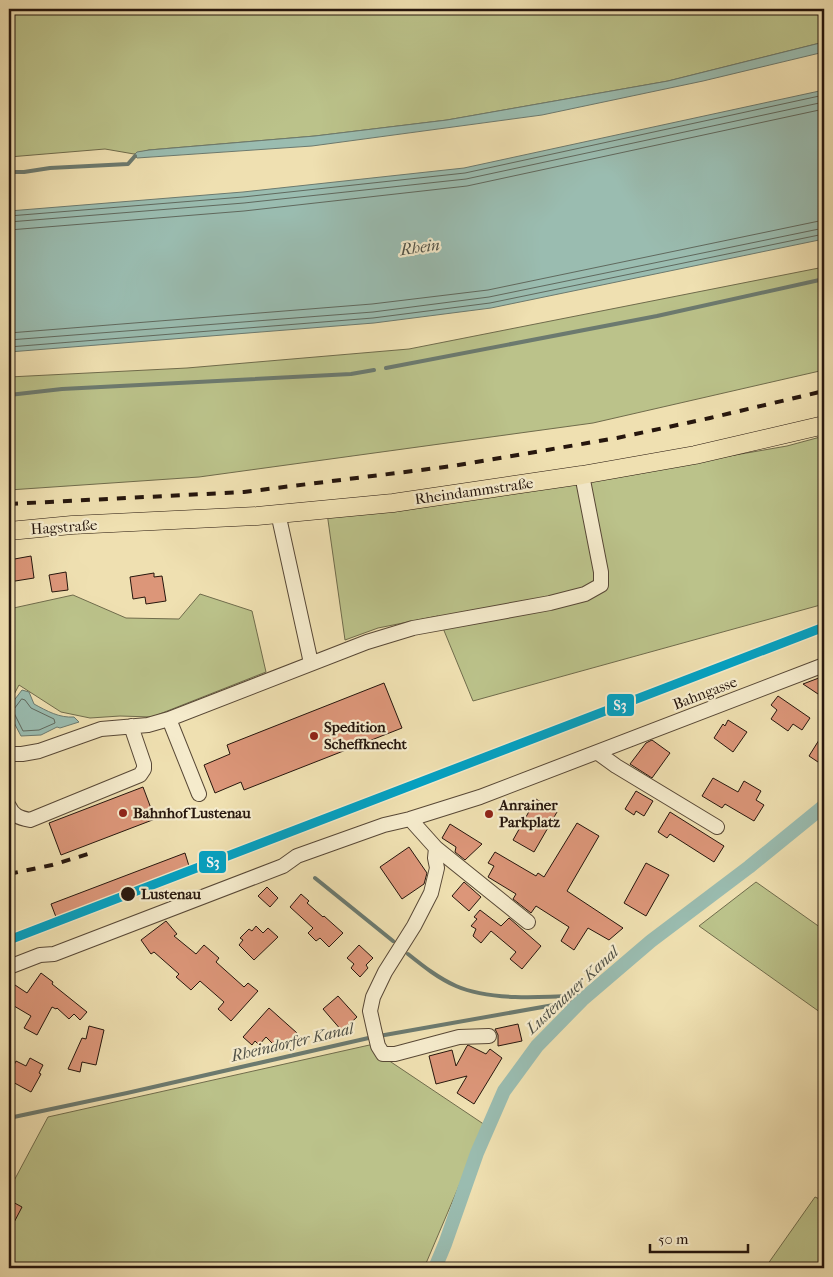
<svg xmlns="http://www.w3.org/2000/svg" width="833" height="1277" viewBox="0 0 833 1277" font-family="'IM FELL French Canon',serif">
<rect width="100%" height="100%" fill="#efe0b1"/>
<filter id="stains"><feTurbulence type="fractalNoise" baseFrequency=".004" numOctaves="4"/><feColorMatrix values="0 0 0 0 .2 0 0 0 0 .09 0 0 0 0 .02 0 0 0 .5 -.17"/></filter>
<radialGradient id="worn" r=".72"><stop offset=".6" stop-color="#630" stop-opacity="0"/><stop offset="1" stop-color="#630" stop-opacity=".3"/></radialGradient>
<path fill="#bbc28a" stroke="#706c4c" d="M9,9H824V42L668,81L447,120L315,136L149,150L134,154L105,149L9,157Z
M824,267V370L593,423L199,477L9,490V377L187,368L409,349Z
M824,436V604L473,701L438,616L378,628L345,640L327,513L580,482L787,446Z
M200,594L252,611L266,672L152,717L120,716L90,718L61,712L19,685L9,704V609L73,595L126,618L179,619Z
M756,882L824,930V1015L699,926Z
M374,1044L388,1060L485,1125L424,1268H9V1190L48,1117Z
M815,1197L824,1201V1268H765Z"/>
<path fill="#9abcb0" stroke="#6c7a6f" d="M824,42V52L703,81L542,115L312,146L137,158L134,155L137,152L149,150L315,136L447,120L668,81Z
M824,90V239L491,308L374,323L9,352V211L243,192L464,168Z
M22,690L29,692L34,704C47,711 59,718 74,717L79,722L60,728L57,727L41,735L21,736L11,717L9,709L12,703Z"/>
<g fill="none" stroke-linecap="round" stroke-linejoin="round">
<path stroke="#60695e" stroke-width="1" d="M9,216L243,197L465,173L824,95
M9,222L244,203L466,179L824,102
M9,230L244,211L467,186L824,109
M9,333L372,304L488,290L824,220
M9,340L373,312L489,297L824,228
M9,347L373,318L490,303L824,234
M22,699L25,700L31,708L54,719L55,723L39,730L23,731L13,711Z"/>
<path stroke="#6c7a6f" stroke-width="4" d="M9,172H24L50,168L128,164L135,156
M386,368L657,316L824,279
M9,395L62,389L351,374L374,370
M315,878L393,941
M408,954C423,966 438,978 456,986C492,1002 550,997 588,995
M379,1036L582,1000
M9,1118L127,1093L373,1037"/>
<path stroke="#9abcb0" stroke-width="14" d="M435,1268L445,1244L477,1153L504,1091L537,1046L582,1000L651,941L749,867L824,806"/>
</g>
<path fill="#dc9679" stroke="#26160d" d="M31,556L34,578L9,582V560Z
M66,572L68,590L52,592L49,575Z
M154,573V577L162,576L166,601L146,604L145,597L133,599L130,577Z
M824,676V698L803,684Z
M384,683L402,728L244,790L241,782L215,793L204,765L230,754L227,745Z
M778,696L810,718L802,730L793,724L788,731L771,719L777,710L771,705Z
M728,720L747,732L733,752L714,738L723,724L725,726Z
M824,732V766L809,756Z
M652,740L670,753L652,778L630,764L646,743Z
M713,778L738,792L744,781L761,791L756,800L764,805L754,821L725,804L722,808L702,796Z
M143,787L155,819L61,855L49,823Z
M636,791L653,801L644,816L636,811L634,815L625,809Z
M536,799L557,812L534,852L513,840Z
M670,812L724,846L714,862L670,834L667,838L658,832Z
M577,823L599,836L567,891L623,928L609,940L588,928L574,950L561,941L569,927L536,906L531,913L513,899L516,894L488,877L494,866L488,863L495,852L536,876L538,873L544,877Z
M450,824L482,844L465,860L455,852L456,847L442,838Z
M409,847L427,873L424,884L402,899L380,867Z
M185,853L189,866L56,917L51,904Z
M646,863L669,875L646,916L624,903Z
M464,882L481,897L469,911L452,896Z
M267,887L278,898L270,907L258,896Z
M301,894L309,901L307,903L323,917L324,916L343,933L329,947L320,938L316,941L308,933L313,928L290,907Z
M480,910L501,926L509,918L541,946L522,969L510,959L516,952L491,931L481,943L473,936L476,929L471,926L477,919L474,917Z
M166,921L177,934L174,936L196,954L204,945L219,958L216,962L244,987L248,983L258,991L231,1021L218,1009L224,1002L200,981L191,990L176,977L179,974L154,952L151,954L141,940Z
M256,926L263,933L268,928L278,937L254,960L239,945L243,940L240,938L249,929L252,931Z
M359,945L373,958L366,965L368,968L360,977L351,968L354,964L347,958Z
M41,973L53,982L52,984L87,1012L80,1020L74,1014L69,1019L57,1008L56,1009L52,1007L37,1035L24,1028L31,1016L9,1003V981L27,993Z
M338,996L357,1017L342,1031L323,1009Z
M269,1008L297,1033L285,1047L278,1049L266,1037L259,1045L255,1041L252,1045L243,1037Z
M518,1024L522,1041L498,1046V1035L495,1029Z
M89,1026L104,1030L96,1065L82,1062L80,1072L68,1069L82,1038L86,1039Z
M468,1045L486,1054L490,1049L502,1058L474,1104L457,1093L467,1076L436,1084L429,1056L452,1050L456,1066L467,1046Z
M30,1058L43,1065L39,1073L41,1074L31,1092L9,1080V1075L16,1061L26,1066Z
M9,1200L22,1207L9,1232Z"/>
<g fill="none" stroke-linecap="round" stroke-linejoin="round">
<g stroke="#584836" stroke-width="16">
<path id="minor" d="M278,513L311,663
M598,753L616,766L717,827
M9,754H22L39,751L101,729L148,725L169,719
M199,794L169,719L367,642L413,628L550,603L585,594L601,585V572L582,475
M9,806C13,816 20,818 30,820L140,775L144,769V764L131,726
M410,819L436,848L528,922
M436,848L435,858L437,868L431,893L414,926L385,972L373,997L370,1011L374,1029L378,1046L383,1054H395L459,1037L489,1036
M9,967L40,955L54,954L283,866L297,856L384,825L410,819L480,797L824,665"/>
</g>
<g stroke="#26160d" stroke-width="19">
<path id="major" d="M9,531L72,525L257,516L393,503L582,475L695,455L824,425"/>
</g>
<use href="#minor" stroke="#f5ebcc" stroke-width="14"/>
<use href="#major" stroke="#efe0b1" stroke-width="18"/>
<path stroke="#26160d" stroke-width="4" stroke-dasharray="9 9" stroke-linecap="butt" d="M9,504L244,492L453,466L617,438L710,418L824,391
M9,874L52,865L88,854"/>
<g stroke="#f5ebcc" stroke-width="12">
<path id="rail-1" d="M9,940L824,627"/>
</g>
<use href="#rail-1" stroke="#02a2c4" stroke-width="9"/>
</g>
<g fill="#8f2418" stroke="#f5ebcc" stroke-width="2">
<circle cx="314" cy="736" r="5"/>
<circle cx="123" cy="813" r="5"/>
<circle cx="489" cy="814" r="5"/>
</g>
<circle fill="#26160d" stroke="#f5ebcc" stroke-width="2" cx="128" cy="894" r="8"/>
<g text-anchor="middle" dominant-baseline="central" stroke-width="4.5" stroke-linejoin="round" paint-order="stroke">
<g font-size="15" fill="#26160d" stroke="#f5ebcc">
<text transform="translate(474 491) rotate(-8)">Rheindammstraße</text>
<text transform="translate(64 527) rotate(-4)">Hagstraße</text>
<text transform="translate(705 693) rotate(-21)">Bahngasse</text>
</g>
<g font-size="15" font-weight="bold" fill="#26160d" stroke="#f5ebcc" text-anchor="start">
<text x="324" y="727">Spedition<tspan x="324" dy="17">Scheffknecht</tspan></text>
<text x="499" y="805">Anrainer<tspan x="499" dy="17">Parkplatz</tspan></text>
<text x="133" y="813">Bahnhof Lustenau</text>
</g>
<g font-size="15" font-weight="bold" fill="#26160d" stroke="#f5ebcc" text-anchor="start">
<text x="141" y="894">Lustenau</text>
</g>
<g font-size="16" font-style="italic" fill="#4f5046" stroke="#f5ebcc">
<text transform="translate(420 247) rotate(-8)">Rhein</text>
<text transform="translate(572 990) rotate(-43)">Lustenauer Kanal</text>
<text transform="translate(292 1042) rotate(-13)">Rheindorfer Kanal</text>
</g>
</g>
<g stroke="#f5ebcc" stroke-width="2">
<rect x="606" y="693" width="29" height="24" rx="5" fill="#02a2c4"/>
<rect x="198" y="850" width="29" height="24" rx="5" fill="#02a2c4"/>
</g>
<g font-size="14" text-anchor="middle" font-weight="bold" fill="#fff">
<text x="620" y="710">S3</text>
<text x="213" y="867">S3</text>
</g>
<rect width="833" height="1277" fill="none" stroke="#efe0b1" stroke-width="30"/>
<rect x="10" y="10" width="813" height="1257" fill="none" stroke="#26160d" stroke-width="2.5"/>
<rect x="15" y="15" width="803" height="1247" fill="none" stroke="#26160d"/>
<path d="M650 1244v8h98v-8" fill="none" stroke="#26160d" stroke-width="2.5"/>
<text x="658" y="1244" font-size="15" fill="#26160d" stroke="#f5ebcc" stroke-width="4" paint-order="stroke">50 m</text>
<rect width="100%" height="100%" filter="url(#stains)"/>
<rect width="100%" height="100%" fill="url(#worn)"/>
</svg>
